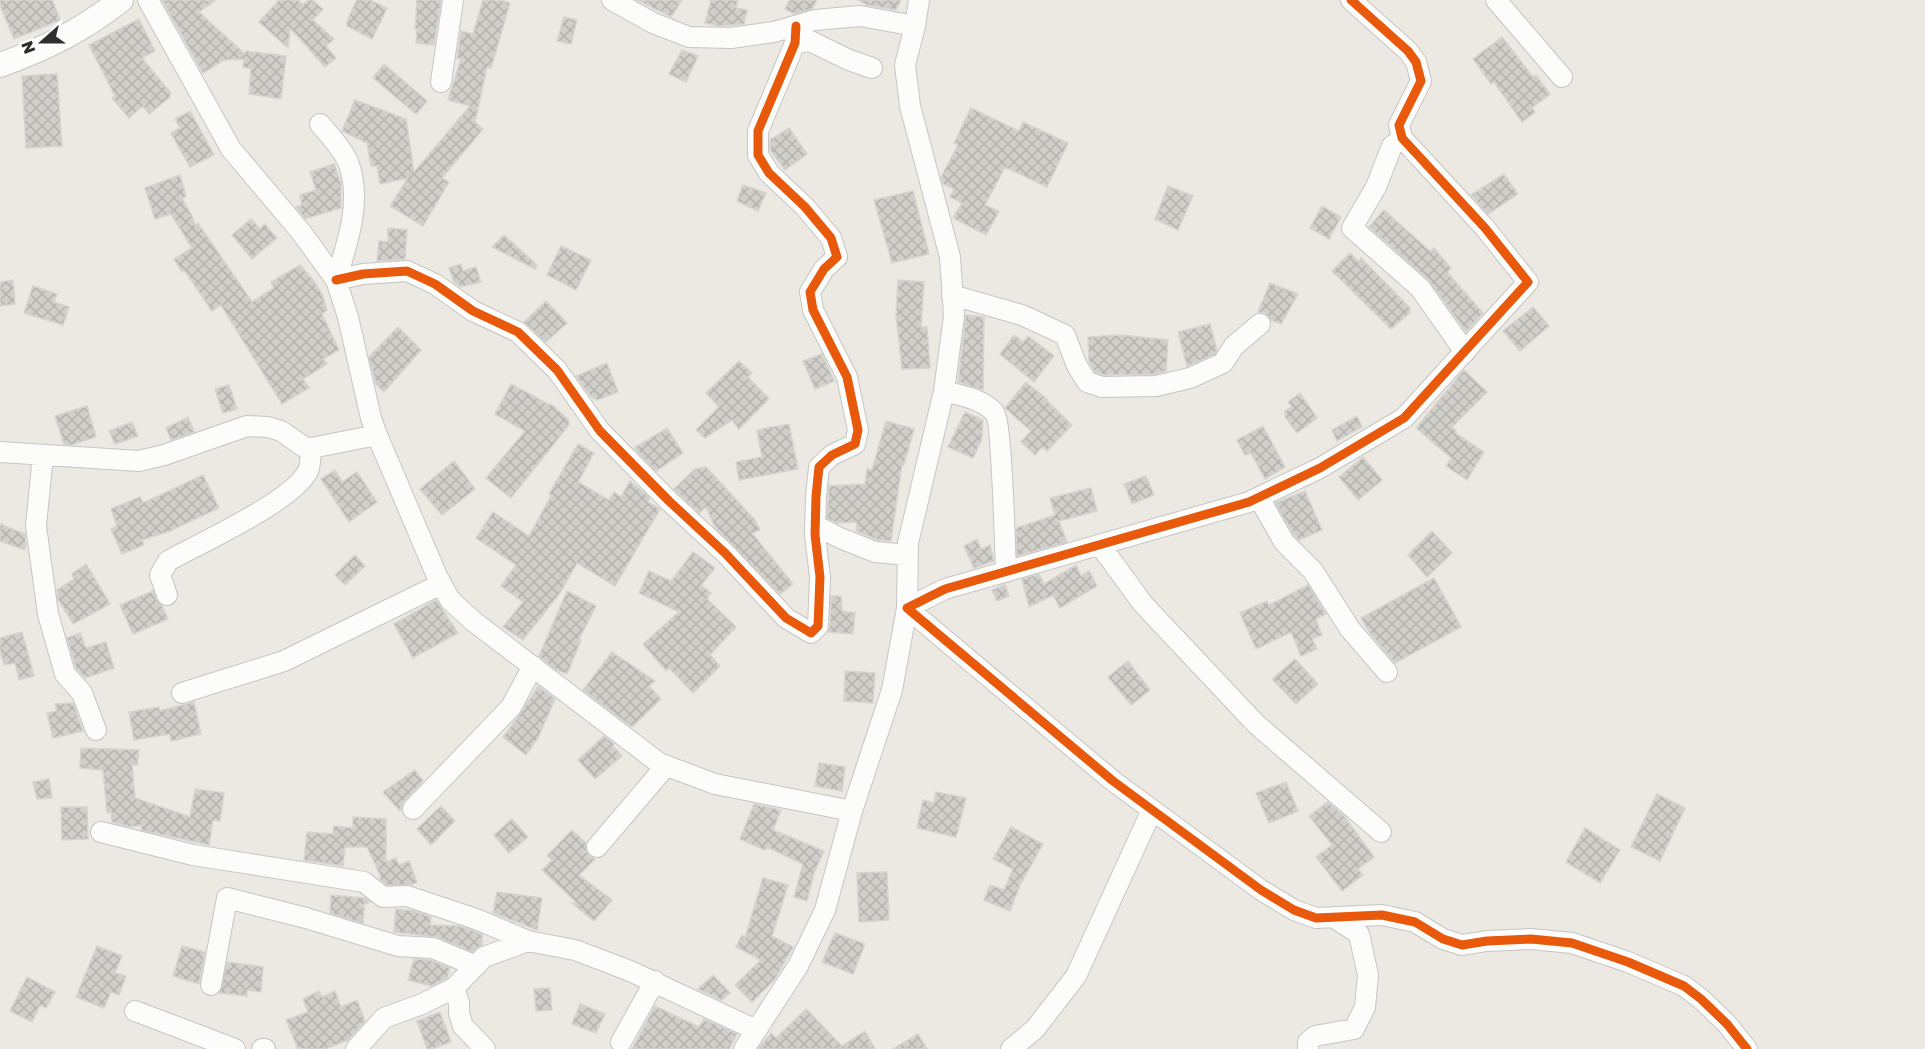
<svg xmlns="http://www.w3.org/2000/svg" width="1925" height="1049" viewBox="0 0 1925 1049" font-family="'Golos Text',sans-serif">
<defs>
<pattern id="building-cross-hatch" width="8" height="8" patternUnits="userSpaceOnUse" patternTransform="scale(1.5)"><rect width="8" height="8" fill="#d1cfca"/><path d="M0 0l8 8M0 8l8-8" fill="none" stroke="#b4b2ae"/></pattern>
</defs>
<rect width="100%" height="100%" fill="#ece9e3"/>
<path fill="url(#building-cross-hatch)" stroke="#d7d4cf" stroke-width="1.5" d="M0,0H52L60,20L14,39L0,5Z
M162,0H216L199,12L245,54L246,51L286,56L281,99L249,94L251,69L243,67L244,59L224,60L203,73Z
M279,0H298L303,5L308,0H312L323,9L313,20L334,39L326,46L336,58L325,67L290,28L288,48L259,22Z
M357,0H370L387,8L372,39L347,26V21Z
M417,0H441L434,45L416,43L417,29H415Z
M483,0H500L510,3L491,68L487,67L475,122L483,129L442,178L449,182L423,226L390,206L408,178L380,184L377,166H371L367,143L342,131L355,100L406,119L414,172L470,106L448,100L461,59L457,58L461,31L473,34Z
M637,0H682L671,17Z
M711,0H738L736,8L747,10L744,24L718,26L705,23Z
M790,0H817L812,9L794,14L785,9Z
M858,0H901L896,10L867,5Z
M564,17L577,20L571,44L557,41Z
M139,19L155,51L142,58L170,92V97L149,114L143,106L129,118L112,98L115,96L89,45Z
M1502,37L1533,77L1536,75L1550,94L1532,108L1535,112L1522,122L1494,82L1491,84L1473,59Z
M682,50L698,56L686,82L669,74Z
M384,64L427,101L416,114L373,78Z
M57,74L62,146L26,148L22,76Z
M971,108L1019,131L1023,122L1068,143L1047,187L1005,167L985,205L999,211L986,235L953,218L962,203L950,197L954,189L943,184L941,177L958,145L954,143Z
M190,111L214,155L190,167L171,133L180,128L175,119Z
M789,128L807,154L785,170L770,150V140Z
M334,164L341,183V208L305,219L296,207L302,205L300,195L316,190L310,172Z
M1504,174L1518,194L1488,214L1471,195Z
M180,175L186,196L182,199L191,214L195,225L198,223L252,302L274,288L271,282L300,265L314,281L322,294L327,310L322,314L339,350L323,359L327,364L303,379L309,388L282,404L221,305L212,311L184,270L182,272L174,259L192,248L171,214L155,219L145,188Z
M743,185L766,193L758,211L737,201Z
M1168,186L1193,196L1178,230L1155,219Z
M913,191L929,254L892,263L874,200Z
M1322,206L1341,217L1329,239L1310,228Z
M1384,210L1430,251L1434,248L1451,268L1447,272L1483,313L1466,332L1428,279L1369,227Z
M251,219L260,229L265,224L277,238L252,259L232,235Z
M388,228L407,230L405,259L377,261L379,241L388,242Z
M504,235L537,265L535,269L492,247Z
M561,246L591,260L576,290L547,275Z
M1350,253L1359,262L1361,258L1410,308V313L1391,329L1332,271Z
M461,264L463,271L476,267L481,282L461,287L454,282L449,268Z
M13,280L15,304L0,306V282Z
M898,280L924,282L921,327H927L930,368L902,369L896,315Z
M1270,283L1298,294L1281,324L1271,320L1265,313L1258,312Z
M33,286L57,294L54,302L69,307L63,325L24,313Z
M546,301L567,323L546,342L524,322Z
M1533,307L1549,326L1520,351L1503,331Z
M966,315L984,317L983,390L958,382Z
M1210,324L1217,350L1215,354L1187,366L1178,332Z
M398,327L421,350L384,392L376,384L369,357Z
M1014,335L1023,342L1028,336L1054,356L1034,382L1000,354Z
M1121,335L1168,340L1166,371L1155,374L1104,375L1095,372L1089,362L1088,337Z
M822,354L834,381L815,389L803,361Z
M739,361L752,373L748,377L769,399L739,429L732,420L705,438L696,430L719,407L706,393Z
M607,363L618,392L597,400L591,397L576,376Z
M1464,370L1487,392L1452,427L1457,432L1455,433L1484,452L1467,480L1446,466L1451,458L1416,428Z
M1026,382L1048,400L1047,401L1072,425L1047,451L1042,447L1035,455L1021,442L1031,431L1005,408Z
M511,384L550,405L551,404L569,420V425L511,498L486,478L525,431L495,414Z
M229,385L237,409L223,413L215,389Z
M1300,393L1317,418L1297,433L1285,417V411L1292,407L1288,402Z
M87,406L96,437L71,445L64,444L55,416Z
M965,412L983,420L982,439L973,458L948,447Z
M1357,416L1362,427L1337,441L1332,430Z
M188,417L194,432L171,440L166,428Z
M886,421L914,429L904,465L902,464L891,541L878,540L856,531L857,522L837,523L827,518L829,486L865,484L867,469L872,470Z
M132,422L138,436L115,444L109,431Z
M789,424L798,469L739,480L736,462L762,457L757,430Z
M1263,426L1285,467L1265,479L1251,453L1245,455L1237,440Z
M667,428L683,453L656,471L634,448Z
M578,444L594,453L578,482L609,500L614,492L621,497L630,481L650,498L648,502L660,509L615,586L577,563L560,593L523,640L503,627L523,602L501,586L516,565L476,538L493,512L529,536L551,496L549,494Z
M1363,457L1382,480L1358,500L1339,477Z
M454,461L475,489L442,515L420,489Z
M706,467L755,520L760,530L752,533L793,584L780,594L715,527L706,507L699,513L674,489L695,469Z
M335,470L342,482L357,472L377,502L349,522L321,479Z
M203,475L219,508L170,531L142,540L144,545L122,554L111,529L117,526L111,509L140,497L143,503Z
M1146,476L1154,495L1132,504L1124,484Z
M1091,488L1097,511L1059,521L1067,542L1017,556L1016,528L1055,515L1050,498Z
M1305,491L1322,530L1299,540L1294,535L1275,503Z
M0,524L25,534L26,545L25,550L0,541Z
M1432,531L1452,553L1427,577L1408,555Z
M977,539L981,549L990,545L994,561L974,568L964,546Z
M693,552L715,568L701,585L711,593L707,599L736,627L710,655L720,666L693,693L669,668L666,671L643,644L679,612L639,593L649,571L671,581Z
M355,555L365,566L345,585L335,575Z
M86,564L110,604L73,624L58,599L57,590L74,579L72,574Z
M1076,565L1081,576L1089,571L1097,586L1060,608L1053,595L1029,607L1022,579L1039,574L1044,584Z
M1434,578L1461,627L1395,663L1370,633L1361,618Z
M1005,584L1009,596L997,601L992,590Z
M1308,585L1326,614L1316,619L1322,635L1312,639L1317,649L1301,656L1291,632L1256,649L1240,613L1267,601L1269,605Z
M153,591L156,599L162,606L168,619L133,634L120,605Z
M567,591L596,606L579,639L581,640L567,674L555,669L539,656Z
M831,596H841L842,611L855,613L853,634L828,632L830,626Z
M436,600L458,633L413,658L394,624Z
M22,632L34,676L19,680L15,663L4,665L0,651V638Z
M80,633L86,648L106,642L114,668L85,678L76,668L67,638Z
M612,652L655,681L649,686L661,699L632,727L583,690Z
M1295,659L1318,684L1296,704L1272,679Z
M1128,661L1150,690L1131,705L1108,677Z
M845,671L875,673L873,703L844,701Z
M538,686L555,699L538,738L526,755L503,737L521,713Z
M194,702L201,734L171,741L170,734L134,740L129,712L159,707L160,711Z
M73,703L83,731L53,738L47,713L57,711L55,704Z
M604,736L614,744L613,746L622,756L595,779L578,760Z
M81,748L139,750L137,765H132L135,798L190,817L195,789L224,793L220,821L213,820L209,845L141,830L142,825L130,827L112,822L111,812L107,813L103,770L80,768Z
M819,763L845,767L842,791L815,786Z
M415,770L423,781L404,801L400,811L383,792Z
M49,779L52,798L37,799L33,782Z
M1286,782L1298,811L1269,823L1256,793Z
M936,792L966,798L956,837L917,828L923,800L934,803Z
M1657,794L1685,808L1660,861L1631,847Z
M1328,802L1344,816L1374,857L1358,869L1363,875L1342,891L1316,857L1332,845L1309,816Z
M754,804L781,810L773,830L824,851L814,873L807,901L794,897L803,864L767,847L765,850L740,839Z
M441,806L455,821L431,845L417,829Z
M61,807H87L88,839L62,840Z
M353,817L386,819V862L396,858L399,865L409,861L417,882L411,885H387L380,879L381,877L367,847H345L343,866L304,860L307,832L333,834L334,826L353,828Z
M512,819L528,837L509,853L494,835Z
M1011,827L1043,844L1020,885L1010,911L984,900L990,885L1004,890L1013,869L993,859Z
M1585,828L1620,850L1600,883L1566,862Z
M572,830L586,843V850L589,856L595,859L579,875L612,900L594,921L572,903L578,904L542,870L552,860L547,856Z
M887,872L889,920L859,922L857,873Z
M763,878L788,885L772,936L793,947L775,979L752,1002L735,985L761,960L736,947L742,935L745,938Z
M497,892L542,898L537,930L493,913Z
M331,895L365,898L370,902L360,906H364L363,923L330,913Z
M396,909L414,911L431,917L430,925L458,926L472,930L482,935V945L473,952L437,937L394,932Z
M835,933L865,944L853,974L822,962Z
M97,946L122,956L115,973L126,976L119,995L111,992L104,1008L76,997Z
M182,946L205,952L199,984L173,976Z
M414,959L430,960L450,968L447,978L431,986L408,980Z
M227,962L263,967L261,992L247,990V996L220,993Z
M713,975L730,993L721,1000L698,989Z
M27,977L55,992L46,1008L40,1005L32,1022L10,1011Z
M550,988L552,1010L536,1011L534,989Z
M319,991L322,997L335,991L341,1007L357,1000L365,1021L348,1040L325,1049H298L286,1020L308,1012L303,999Z
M580,1004L605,1014L596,1033L572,1024Z
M655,1006L699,1027L704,1019L737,1034L729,1049H632Z
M806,1009L842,1046L865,1031L875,1049H758L771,1033L776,1038Z
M440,1012L451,1042L432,1049H427L417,1021Z
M918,1034L927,1049H893Z"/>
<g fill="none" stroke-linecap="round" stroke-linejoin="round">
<g stroke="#c5c5c4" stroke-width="22">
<path id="minor" d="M148,0L231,149L301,232L336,280L348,317L371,418L377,435L437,576L450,600L473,621L659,763L715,784L852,811
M612,0L653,23L689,37L731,38L774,32L815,20L860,16L915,26
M1351,0L1408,51L1416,62L1421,81L1399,125L1402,138L1485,228L1528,282L1404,418L1320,468L1249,502L945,589L907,608L1113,781L1261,890L1294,910L1316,918L1382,915L1415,922L1443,939L1462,945L1487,941L1531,939L1572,943L1628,962L1684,986L1701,999L1727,1024L1747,1049
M1496,0L1562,77
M795,43L810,41L849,60L872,68
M441,82L453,0
M320,124C330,136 342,148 348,162C363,200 347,244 336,280
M1402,138L1392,146L1376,187L1352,228L1420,288L1465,352
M336,280L363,274L407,271L435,284L473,311L518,332L557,370L600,431L669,501L725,553L786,618L811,633L818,626L820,577L815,535L816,496L819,467L832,455L855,444L858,430L847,377L813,310L810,292L824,269L837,257L831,238L805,207L769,173L758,155V131L795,43L796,26
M952,295L1022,315L1065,335L1077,366L1087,382L1102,387L1156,386L1190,378L1223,363L1234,346L1260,324
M944,391C961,396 981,398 994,412C1002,421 1005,550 1006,572
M0,452L139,461L164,455L247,426L268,427L281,431L304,447L311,448L377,435
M43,455L36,526L48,614L65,674L82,693L96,730
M1259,498L1284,542L1313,571L1350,629L1387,672
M815,525L840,538L875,552L908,555
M1100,545L1143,604L1256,724L1381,832
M167,595L160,575L168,561C200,543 292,502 308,471C311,465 310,456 311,448
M182,693L284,661L441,584
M413,809L511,707L533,666
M101,832L193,855L364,882L383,897L407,896L476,919L528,941
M597,847L666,766
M211,985L227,898L306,918L398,946L433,948L476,966
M454,988L459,1003V1013L463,1026L485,1049
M135,1011L235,1049
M621,1042L655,981
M262,1049H265
M356,1049L384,1018L422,1004L454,988L484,957L528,941L575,950L630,971L756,1030
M744,1049L798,966L825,910L852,811L892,690L907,608L908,543L944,391L954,316L950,257L910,106L905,65L915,26L919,0
M1011,1049L1035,1029L1076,976L1152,810
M1308,1049V1042L1315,1036L1354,1029L1365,1007L1368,975L1359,934L1333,917"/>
</g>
<g stroke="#c5c5c4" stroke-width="26">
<path id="tertiary" d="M0,65C47,48 81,31 121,0"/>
</g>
<use href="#minor" stroke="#fcfcfb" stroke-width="20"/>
<use href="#tertiary" stroke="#fcfcfb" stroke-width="24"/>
<g stroke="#fff" stroke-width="13">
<path id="cycleway" d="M1351,0L1408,51L1416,62L1421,81L1399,125L1402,138L1485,228L1528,282L1404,418L1320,468L1249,502L945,589L907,608L1113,781L1261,890L1294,910L1316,918L1382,915L1415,922L1443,939L1462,945L1487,941L1531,939L1572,943L1628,962L1684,986L1701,999L1727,1024L1747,1049
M336,280L363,274L407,271L435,284L473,311L518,332L557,370L600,431L669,501L725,553L786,618L811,633L818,626L820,577L815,535L816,496L819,467L832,455L855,444L858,430L847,377L813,310L810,292L824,269L837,257L831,238L805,207L769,173L758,155V131L795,43L796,26"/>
</g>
<use href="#cycleway" stroke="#e8590c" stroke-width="9"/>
</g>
<g transform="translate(42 42) rotate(249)" stroke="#ffffff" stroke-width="4.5" paint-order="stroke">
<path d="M0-4.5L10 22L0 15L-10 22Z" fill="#2e2e2e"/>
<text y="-9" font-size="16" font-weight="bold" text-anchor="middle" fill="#2e2e2e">N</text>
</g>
</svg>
